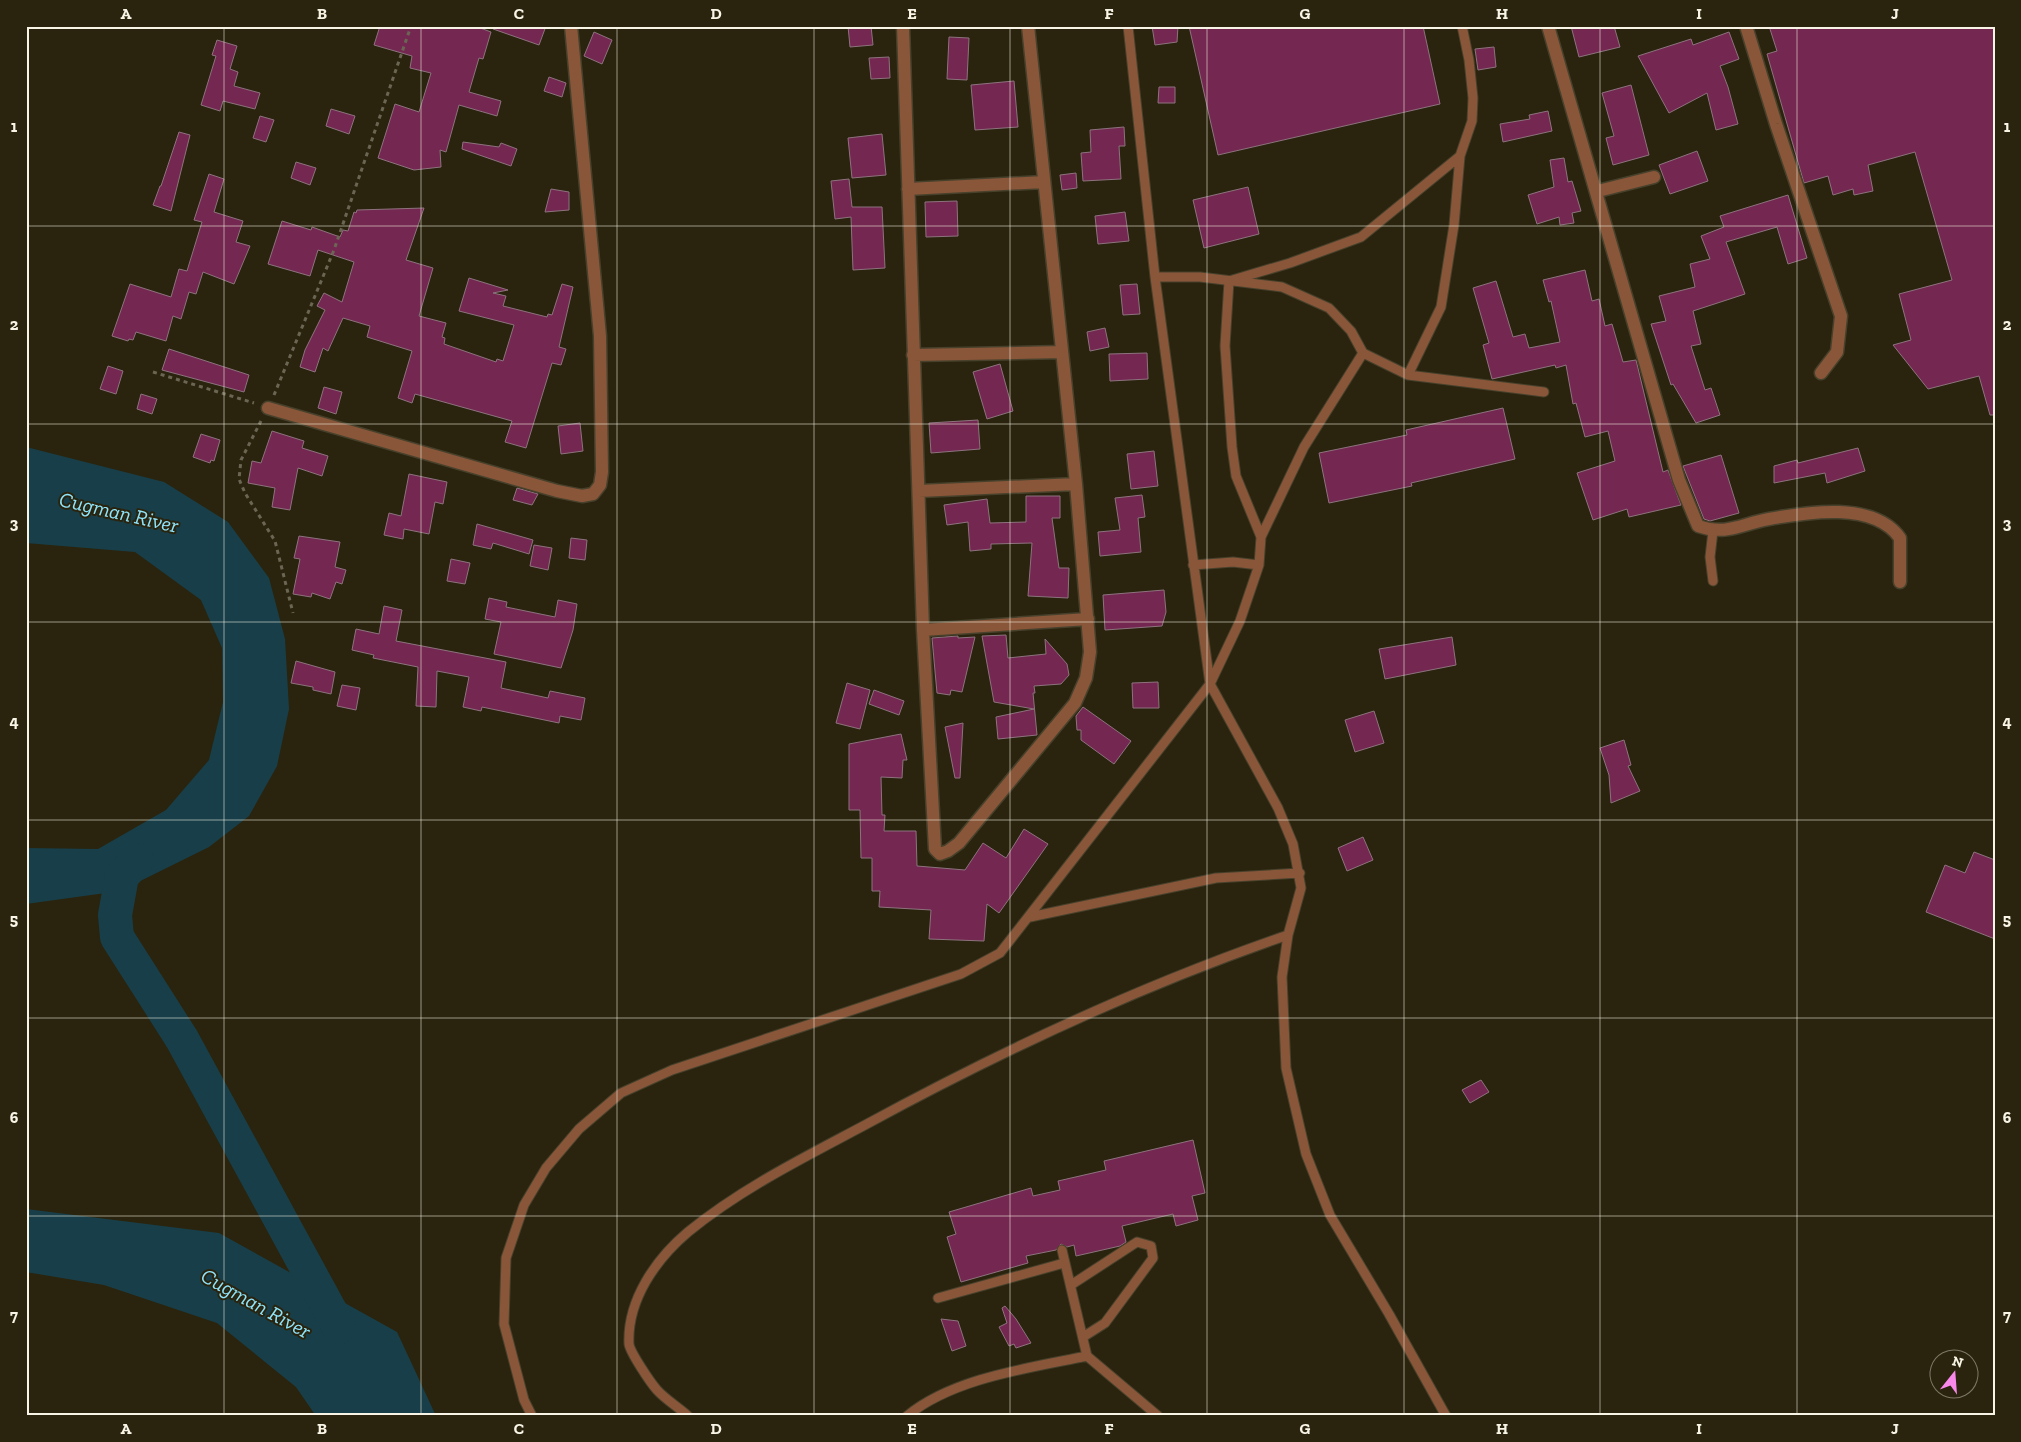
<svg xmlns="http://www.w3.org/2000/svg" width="2021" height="1442" viewBox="0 0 2021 1442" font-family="'Zilla Slab',serif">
<rect width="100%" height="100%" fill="#2a240e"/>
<path fill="#183f49" d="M26,447L164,482L228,522L269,578L285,639L289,709L277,766L249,816L209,847L120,891L26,904V848L98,849L166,810L209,760L223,702L222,648L201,600L135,552L26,543Z
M26,1209L219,1233L397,1332L436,1416H316L296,1387L217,1323L104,1285L26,1272Z"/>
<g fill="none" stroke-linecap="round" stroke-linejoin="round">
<path stroke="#183f49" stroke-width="34" d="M137,860L122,876L115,915L117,937L182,1039L339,1327"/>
</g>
<path fill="#742751" stroke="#8d737e" d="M380,26H475L491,32L483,59L479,58L469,92L501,101L497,116L459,105L446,152L440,150L441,167L414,170L378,158L395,104L419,112L431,73L410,68L412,56L374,45Z
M494,26H546L539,45L493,29Z
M848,26H871L873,45L850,47Z
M1152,26H1178L1177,42L1155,45Z
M1189,26H1423L1440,104L1218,155Z
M1571,26H1614L1620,47L1579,57Z
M1769,26H1995V415H1990L1979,376L1928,389L1893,345L1911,340L1899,294L1952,280L1915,152L1868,165L1873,191L1854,195L1853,189L1833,195L1828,176L1804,183L1767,54L1777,51Z
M594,32L612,40L602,64L584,56Z
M1729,32L1739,59L1720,66L1728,87L1738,124L1716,130L1707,93L1669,113L1638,56L1691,39L1693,45Z
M949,37L969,38L967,80L947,79Z
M217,40L237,46L230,69L238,72L234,86L260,93L255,109L223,101L220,111L201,105L216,56L212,55Z
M1494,47L1496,67L1478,70L1475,49Z
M889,57L890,78L871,79L869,58Z
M549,77L566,83L562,97L544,91Z
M1014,81L1018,127L975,130L971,85Z
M1631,85L1649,155L1613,165L1606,138L1614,136L1602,93Z
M1159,87H1175V103H1158Z
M331,109L355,116L349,134L326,126Z
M1548,111L1552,131L1503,142L1500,124L1530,119L1529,115Z
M260,116L274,120L266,142L253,138Z
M1124,127L1125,146H1119L1121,179L1083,181L1081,153L1091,152L1090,130Z
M179,132L190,135L171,211L153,205L160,186H161Z
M882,134L886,175L852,178L848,138Z
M463,142L499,147L501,143L517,149L511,166L462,149Z
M1697,151L1708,181L1670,194L1659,165Z
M1564,158L1568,182L1572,181L1581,211L1572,213L1574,223L1560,225L1559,217L1537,224L1528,195L1554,187L1550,160Z
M296,162L316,168L310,185L291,178Z
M1076,173L1077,188L1062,190L1060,175Z
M209,174L224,179L214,212L243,221L236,242L250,246L234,284L203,272L196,294L189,292L181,319L173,316L166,341L136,332L133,340L129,339L128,341L112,336L130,284L171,297L179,269L187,271L202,222L194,220Z
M849,179L852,207H882L885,268L853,270L851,217L835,219L831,181Z
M1248,187L1259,234L1204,248L1193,200Z
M551,189L569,192V210L545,212Z
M1788,195L1807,258L1788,264L1777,227L1726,242L1745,294L1693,311L1701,344L1691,346L1705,390L1711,388L1720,415L1696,423L1673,384L1671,385L1651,324L1666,321L1659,296L1695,287L1690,264L1710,259L1701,236L1724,227L1720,216Z
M957,201L958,236L926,237L925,202Z
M424,208L406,260L433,268L419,316L446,323L442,337L445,338L444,344L496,362L497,359L503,361L514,325L459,311L469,278L508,290L493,293L506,296L503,306L547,317L548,314L552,315L562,284L573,287L559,347L566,349L561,365L552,363L526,448L505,442L512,421L415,394L412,403L398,398L412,351L367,337L370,326L343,318L328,351L323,348L315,372L300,367L305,350L325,310L317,306L324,293L342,302L354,262L318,250L310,276L268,264L282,221L311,230L312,227L340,237L343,230L348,231L354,212L356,213L357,210Z
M1125,212L1129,241L1098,244L1095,216Z
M1585,270L1592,301L1599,299L1605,326L1612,324L1623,362L1636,360L1663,472L1668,470L1681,505L1629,517L1627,509L1593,520L1577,473L1615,461L1608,431L1585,437L1576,403L1573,404L1566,365L1556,368L1555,365L1492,379L1483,345L1489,343L1473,288L1496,281L1513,337L1525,334L1529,348L1560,342L1551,301L1549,302L1543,280Z
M1137,284L1140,314L1123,315L1120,285Z
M1105,328L1109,347L1090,351L1087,332Z
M169,349L249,375L244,392L162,370Z
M1147,353L1148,379L1110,381L1109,354Z
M1000,364L1013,411L987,419L973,372Z
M108,366L123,371L116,394L100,389Z
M324,387L342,392L336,414L318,408Z
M141,394L157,399L152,414L137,409Z
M1503,408L1515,459L1411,483L1412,486L1329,503L1319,453L1407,435L1406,430Z
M978,420L980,449L931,453L929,423Z
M580,423L583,451L561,454L558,426Z
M272,431L304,441L302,448L328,456L322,476L298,468L290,510L272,507L275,488L248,483L252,461L261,463Z
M201,434L220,440L214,461L211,460L210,463L193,457Z
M1858,448L1865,471L1827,483L1825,473L1774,483V466L1797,460L1798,463Z
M1154,451L1158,486L1131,489L1127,454Z
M1721,455L1739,513L1710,521L1704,519L1683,466Z
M409,474L447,482L443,504L435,502L429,534L404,529L403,539L384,535L389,513L401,516Z
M517,488L538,494L532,505L513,500Z
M1142,495L1145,517L1138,518L1141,552L1100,556L1098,532L1120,530L1115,498Z
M1026,496H1060V518H1052L1059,568H1069L1068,598L1028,596L1032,543L991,544V549L970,551L968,522L947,525L944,505L987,499L990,523L1026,522Z
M477,524L533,540L529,554L493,543L491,549L473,545Z
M299,536L340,542L335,567L346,570L342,584L336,582L330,599L312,593L311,597L293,594L300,559L294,558Z
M571,538L587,540L585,560L569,558Z
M534,545L552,548L548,570L530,566Z
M451,559L470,563L465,584L447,581Z
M1164,590L1166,612L1162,626L1105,630L1103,595Z
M489,598L507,602L506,607L555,617L558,600L577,604L573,630L561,668L494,654L501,622L485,619Z
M384,606L402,610L396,641L506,662L501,688L548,698L550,691L585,698L581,720L560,716L559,723L482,707L481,711L463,707L469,677L437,671L436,707L416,706L418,667L373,658L374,655L352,650L356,629L379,634Z
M1006,635L1008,658L1046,654L1045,639L1067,664L1069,675L1061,684L1034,686L1035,693H1033L1037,735L998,739L996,717L1034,709L994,702L982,636Z
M958,636V638L975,637L962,692L951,690L950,695L937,693L932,638Z
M1452,637L1456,665L1385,679L1379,649Z
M296,661L335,672L331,694L313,690V687L291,683Z
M1158,682L1159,708H1133L1132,683Z
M847,683L870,690L860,729L836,723Z
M342,685L360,688L356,710L337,706Z
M874,690L904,701L899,715L869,704Z
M1083,707L1131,741L1114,764L1081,740V730H1077L1076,716Z
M1374,711L1384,743L1355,752L1345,720Z
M963,723L960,778H955L945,727Z
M901,734L907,760H903L902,778L881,777L882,815H885L884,831H916L917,866L965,870L983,843L1006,858L1024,829L1048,844L999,913L987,904L984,941L929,939L931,910L879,907L880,891H872V858H861L860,810H849V744Z
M1624,740L1631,765L1628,766L1640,791L1611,803L1609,775L1600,748Z
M1363,837L1373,860L1347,871L1338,848Z
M1974,852L1995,860V939L1926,912L1945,865L1965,873Z
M1481,1080L1489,1092L1470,1103L1462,1090Z
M1193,1140L1205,1193L1192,1196L1198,1220L1176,1226L1173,1214L1122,1226L1126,1242L1120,1246L1076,1256L1074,1245L1067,1247L1061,1244L1056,1250L1026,1256L1028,1263L961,1282L947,1237L956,1234L949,1212L1031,1188L1033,1196L1060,1190L1058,1181L1106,1170L1104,1161Z
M1005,1306L1016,1319L1031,1343L1016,1348L1014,1344L1009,1346L999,1327L1007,1323L1002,1308Z
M941,1319L958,1321L966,1346L952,1351Z"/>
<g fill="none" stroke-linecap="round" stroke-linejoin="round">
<g stroke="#47412c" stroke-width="11">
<path id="service" d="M1155,277H1200L1282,287L1329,308L1351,331L1363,353L1408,375L1544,392
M1408,375L1441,307L1454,225L1460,156L1472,121L1473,98L1469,60L1462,26
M1713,531L1710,557L1713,581
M1261,537L1236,476L1232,447L1225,346L1229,281L1290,263L1361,237L1460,156
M1193,565L1233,562L1259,565L1261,537L1304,447L1363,353
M1030,917L1216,878L1300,873
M1288,935L1282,977L1286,1068L1306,1154L1330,1215L1389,1314L1446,1416
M1062,1250L1087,1356
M1071,1285L1137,1242L1151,1246L1153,1258L1105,1323L1083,1337
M938,1298L1064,1263
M532,1416L524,1400L504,1324L506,1258L524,1205L546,1168L579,1129L621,1093L672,1070L961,974L1000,953L1210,684L1240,621L1259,565
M688,1416C678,1407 665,1399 657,1390C650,1382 630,1352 629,1344C627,1300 656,1259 688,1232C742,1188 805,1157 865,1125C1001,1051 1142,985 1288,935L1301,888L1293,844L1278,808L1210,684L1155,277L1128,26
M907,1416C953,1378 1029,1368 1087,1356L1158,1416"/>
</g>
<g stroke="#47412c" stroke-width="15">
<path id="minor" d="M903,26L923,630L935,849L940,854L948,851L959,843L1075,703L1086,678L1090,652L1076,484L1028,26
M1548,26L1679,480L1698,526C1727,536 1741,524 1769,519C1807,512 1874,501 1900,538V582
M1746,26L1776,124L1841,316L1837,352L1821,373
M908,189L1044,182
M1598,191L1654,177
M913,355L1062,352
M268,408L557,491L582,496L593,494L600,485L602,472L600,336L571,26
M919,491L1076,484
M923,630L1088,619"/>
</g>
<path stroke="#6b6653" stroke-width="3" stroke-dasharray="4 4" stroke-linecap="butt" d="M153,372L254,403
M274,395L334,250L411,26
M261,421L241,460L239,479L245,493L275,541L293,613"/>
<use href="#service" stroke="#895639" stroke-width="9"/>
<use href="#minor" stroke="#895639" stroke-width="12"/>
</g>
<path fill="none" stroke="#f8f5e7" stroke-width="1" stroke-opacity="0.55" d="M224,26V1416M421,26V1416M617,26V1416M814,26V1416M1010,26V1416M1207,26V1416M1404,26V1416M1600,26V1416M1797,26V1416M26,226H1995M26,424H1995M26,622H1995M26,820H1995M26,1018H1995M26,1216H1995"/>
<g text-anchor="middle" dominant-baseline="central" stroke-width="4" stroke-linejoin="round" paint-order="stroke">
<g font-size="21" font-style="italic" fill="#8ee4fb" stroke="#2a240e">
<text transform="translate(119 512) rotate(13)">Cugman River</text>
<text transform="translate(256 1303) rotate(29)">Cugman River</text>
</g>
</g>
<rect width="2021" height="1442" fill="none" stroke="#2a240e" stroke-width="55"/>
<g transform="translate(1954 1374) rotate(17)"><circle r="24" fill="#2a240e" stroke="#7c7865"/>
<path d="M0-4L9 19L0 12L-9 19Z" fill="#f888ea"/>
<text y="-8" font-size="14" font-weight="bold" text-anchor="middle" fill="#f8f5e7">N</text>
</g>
<rect x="28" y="28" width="1966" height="1386" fill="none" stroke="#f8f5e7" stroke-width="2"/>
<g font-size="16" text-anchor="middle" font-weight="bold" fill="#f8f5e7">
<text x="126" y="19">A</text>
<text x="322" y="19">B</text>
<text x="519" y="19">C</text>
<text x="716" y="19">D</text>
<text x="912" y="19">E</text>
<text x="1109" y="19">F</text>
<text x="1305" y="19">G</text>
<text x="1502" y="19">H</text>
<text x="1699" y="19">I</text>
<text x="1895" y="19">J</text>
<text x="14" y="132">1</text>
<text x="2007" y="132">1</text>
<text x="14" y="330">2</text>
<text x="2007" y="330">2</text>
<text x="14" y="529">3</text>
<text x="2007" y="529">3</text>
<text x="14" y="727">4</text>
<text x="2007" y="727">4</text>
<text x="14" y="925">5</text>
<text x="2007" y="925">5</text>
<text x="14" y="1123">6</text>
<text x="2007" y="1123">6</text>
<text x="14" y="1321">7</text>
<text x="2007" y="1321">7</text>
<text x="126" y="1434">A</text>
<text x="322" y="1434">B</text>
<text x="519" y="1434">C</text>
<text x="716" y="1434">D</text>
<text x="912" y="1434">E</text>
<text x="1109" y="1434">F</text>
<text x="1305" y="1434">G</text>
<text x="1502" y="1434">H</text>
<text x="1699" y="1434">I</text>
<text x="1895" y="1434">J</text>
</g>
</svg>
